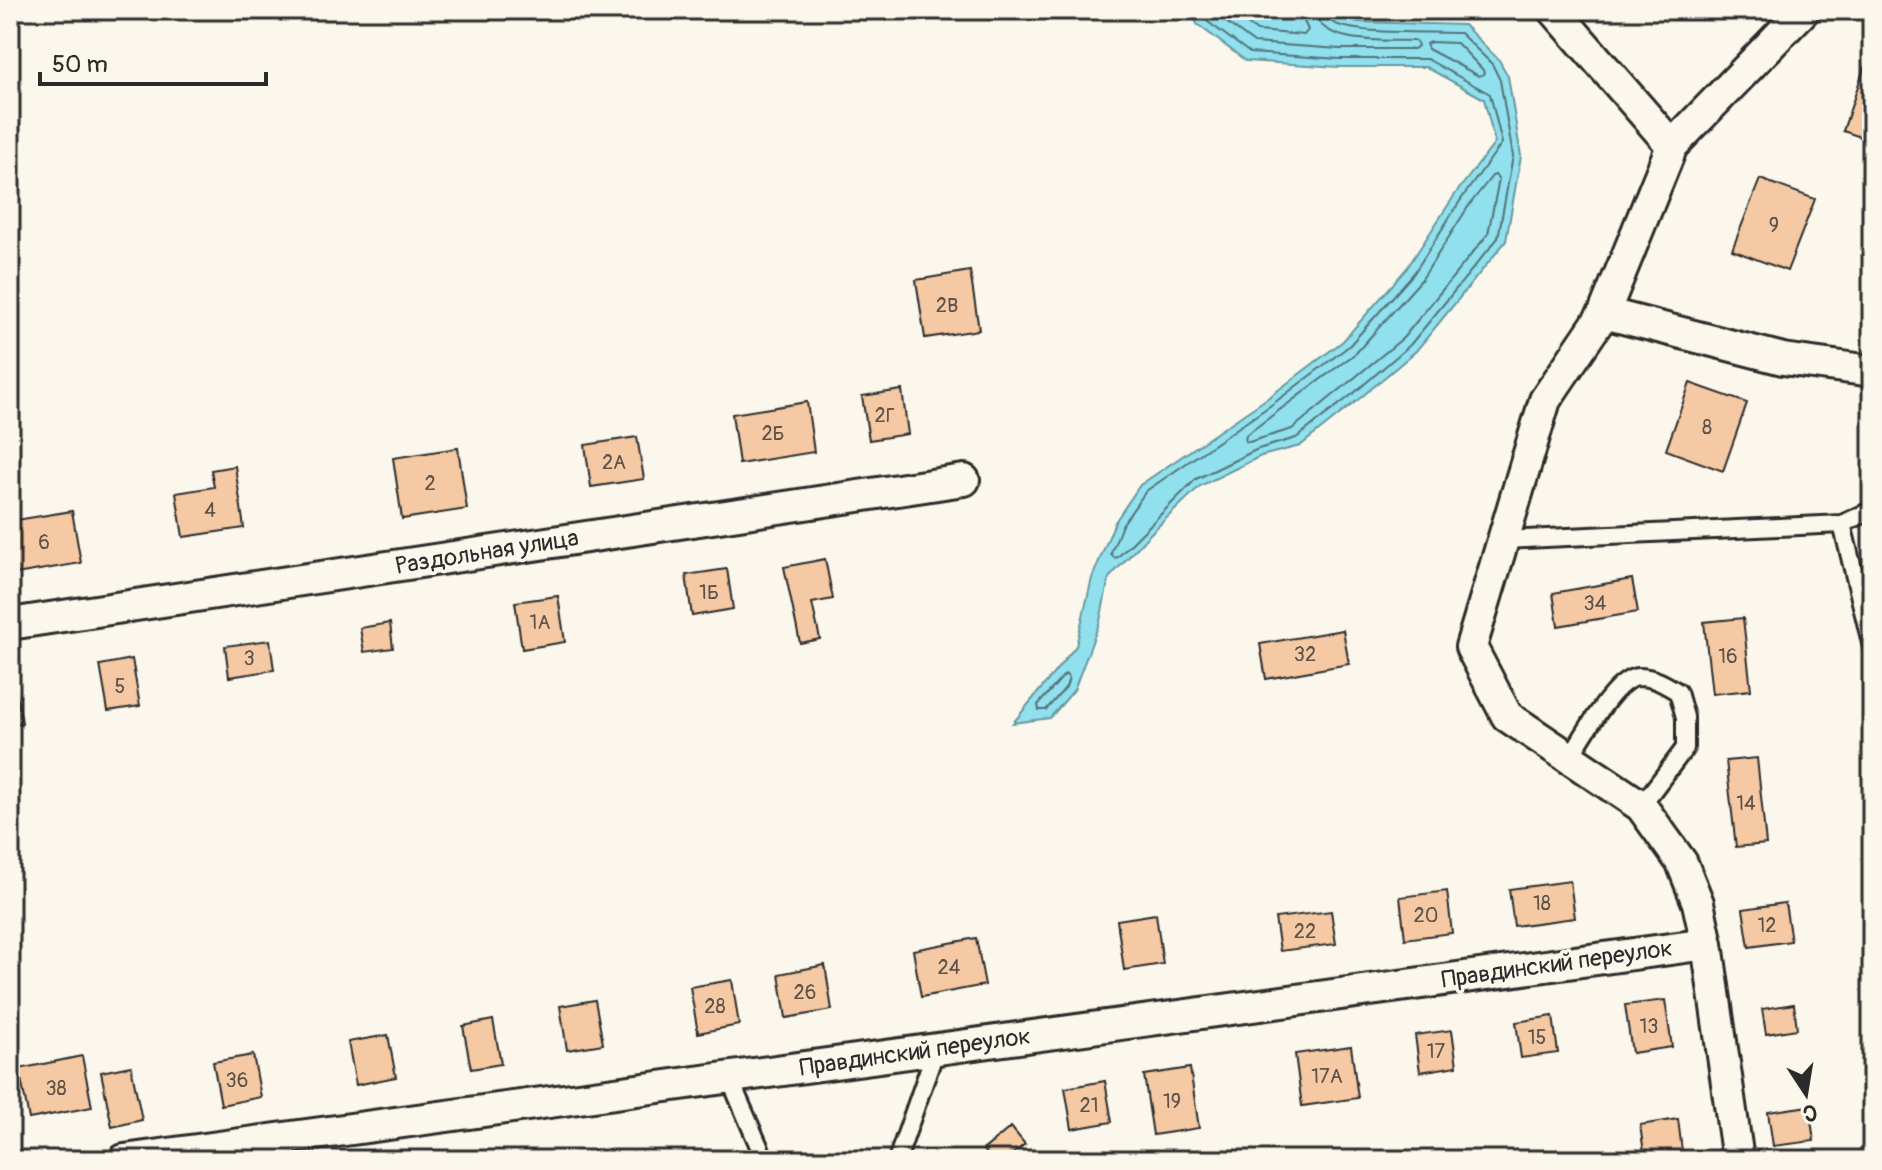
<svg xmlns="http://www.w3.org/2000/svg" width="1882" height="1170" viewBox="0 0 1882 1170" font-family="Pangolin,sans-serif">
<rect width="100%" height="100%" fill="#fbf7ec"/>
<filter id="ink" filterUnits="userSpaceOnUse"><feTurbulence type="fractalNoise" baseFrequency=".0125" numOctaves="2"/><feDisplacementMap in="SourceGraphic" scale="16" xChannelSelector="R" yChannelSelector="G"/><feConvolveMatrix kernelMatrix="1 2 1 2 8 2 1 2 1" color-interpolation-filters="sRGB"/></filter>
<g filter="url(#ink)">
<path fill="#90e0ed" stroke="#68989f" stroke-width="2" d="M1191,10H1322L1357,22L1464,25L1499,60L1508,76L1521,156L1506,241L1416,351L1359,399L1300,446L1261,456L1200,486L1150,534L1109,578L1100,621L1074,690L1050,718L1013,723L1076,646L1092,578L1115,522L1140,485L1269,397L1343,341L1407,268L1456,193L1495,143L1484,99L1426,67H1339L1246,61L1197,24Z"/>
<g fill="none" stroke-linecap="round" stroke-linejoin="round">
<path stroke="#537379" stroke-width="2" d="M1199,10L1204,19L1250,53L1340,59H1427L1490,94L1502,143L1462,198L1414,273L1349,346L1274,403L1146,491L1122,525L1111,553L1114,558L1118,557L1196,479L1258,449L1296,438L1354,393L1410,345L1498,238L1513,156L1500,80L1492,64L1460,33C1431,31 1352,36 1330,21C1324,17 1325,16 1325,10
M1210,10L1254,43L1340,49H1414L1418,46L1417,43L1414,41C1388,40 1317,46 1315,10
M1228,10L1257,31L1304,35L1308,30L1303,19V10
M1430,42L1457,43L1483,70L1484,74L1479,76L1428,49L1426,44Z
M1495,175L1499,179L1488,234L1403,338L1292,429L1249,442L1245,441L1246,435L1356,353L1422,279L1470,204L1492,176Z
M1065,674L1069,678L1066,687L1046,710H1039L1038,705Z"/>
</g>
<path fill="#f4c9a3" stroke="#2b2b2b" stroke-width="2" d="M1866,62L1872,64V141L1843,131Z
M1760,179L1815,199L1787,271L1732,250Z
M970,271L979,330L925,338L916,280Z
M1690,383L1747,403L1723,471L1666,450Z
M902,390L908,434L869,440L862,396Z
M807,402L814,452L739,464L732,414Z
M637,437L644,479L591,487L585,445Z
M458,448L467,509L402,519L393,458Z
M235,466L244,528L183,537L176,493L214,487L211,470Z
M72,511L81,563L10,575V521Z
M825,559L833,599L812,603L820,639L800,643L784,567Z
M727,569L733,609L692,616L686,575Z
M1632,579L1638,612L1558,626L1553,593Z
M558,596L565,642L522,649L515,602Z
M1743,618L1751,690L1712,694L1704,622Z
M390,623L393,648L364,652L360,628Z
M1343,630L1349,664L1266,679L1260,644Z
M270,640L274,670L229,677L225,646Z
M132,659L140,706L108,711L100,665Z
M14,679L22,723L10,725V680Z
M1757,758L1766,844L1736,847L1726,761Z
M1570,881L1575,918L1514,926L1509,889Z
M1447,891L1452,933L1405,939L1400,897Z
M1785,903L1791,941L1749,947L1743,909Z
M1331,911L1336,944L1280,951L1275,918Z
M1156,914L1163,964L1124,970L1117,920Z
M976,938L985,985L921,997L913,950Z
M825,965L832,1010L786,1018L779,974Z
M732,980L739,1025L698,1033L690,987Z
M595,1000L603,1044L567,1050L560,1006Z
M1665,1000L1672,1047L1632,1053L1625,1005Z
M1794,1004L1797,1029L1766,1034L1762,1009Z
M1553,1016L1558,1053L1521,1058L1516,1022Z
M493,1020L501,1064L471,1069L463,1026Z
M1452,1030L1457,1066L1420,1072L1415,1035Z
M388,1035L396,1077L356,1085L348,1042Z
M1351,1046L1358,1098L1302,1106L1295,1054Z
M253,1055L261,1097L221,1105L213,1062Z
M82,1056L92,1107L29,1119L19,1069Z
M131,1066L142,1120L112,1127L101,1072Z
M1190,1068L1199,1128L1153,1135L1144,1075Z
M1105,1081L1112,1122L1072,1129L1065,1088Z
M1809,1106L1814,1141L1773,1146L1768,1112Z
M1678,1119L1683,1159L1645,1160L1640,1125Z
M1011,1127L1025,1144L1005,1160H991L983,1150Z"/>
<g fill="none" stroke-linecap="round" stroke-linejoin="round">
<g stroke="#2b2b2b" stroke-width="22">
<path id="service" d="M1842,524L1868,512L1872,508
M1503,540L1842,524L1872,647
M1570,757C1583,738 1614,678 1638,677C1654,677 1665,684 1678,692L1685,717V748L1641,806
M729,1077L765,1160
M897,1160L936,1049"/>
</g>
<g stroke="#2b2b2b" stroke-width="36">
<path id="minor" d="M1554,10L1672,146L1604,313L1545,400L1471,647L1507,716L1641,806L1682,863L1698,903L1707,944L1738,1160
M1672,146L1804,10
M1604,313L1783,359L1872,371
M10,624L964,480
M124,1160L1707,944"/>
</g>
<use href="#service" stroke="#fbf7ec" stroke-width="16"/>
<use href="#minor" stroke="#fbf7ec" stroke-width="30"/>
</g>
</g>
<g text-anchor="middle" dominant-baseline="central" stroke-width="7" stroke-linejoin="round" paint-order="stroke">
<g font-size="20" fill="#5d5249">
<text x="1774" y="225">9</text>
<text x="947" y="305">2В</text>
<text x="885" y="415">2Г</text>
<text x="1707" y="427">8</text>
<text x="773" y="433">2Б</text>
<text x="614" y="462">2А</text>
<text x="430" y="483">2</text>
<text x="210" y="510">4</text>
<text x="44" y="542">6</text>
<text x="709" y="592">1Б</text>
<text x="1595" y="603">34</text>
<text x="540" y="622">1А</text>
<text x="1305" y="654">32</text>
<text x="1728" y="656">16</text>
<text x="249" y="658">3</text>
<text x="120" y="686">5</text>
<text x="1746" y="803">14</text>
<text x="1542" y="903">18</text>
<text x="1426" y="915">20</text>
<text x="1767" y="925">12</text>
<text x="1305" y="931">22</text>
<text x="949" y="967">24</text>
<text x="805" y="992">26</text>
<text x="715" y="1006">28</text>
<text x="1649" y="1026">13</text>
<text x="1537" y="1037">15</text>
<text x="1436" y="1051">17</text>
<text x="1327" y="1076">17А</text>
<text x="237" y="1080">36</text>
<text x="56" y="1088">38</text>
<text x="1172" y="1101">19</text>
<text x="1089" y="1105">21</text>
</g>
<g font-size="24" fill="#2b2b2b" stroke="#fbf7ec">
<text transform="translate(487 552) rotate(-9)">Раздольная улица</text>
<text transform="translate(1557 964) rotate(-8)">Правдинский переулок</text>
<text transform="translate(915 1052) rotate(-8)">Правдинский переулок</text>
</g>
</g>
<rect width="1882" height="1170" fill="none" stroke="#fbf7ec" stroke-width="40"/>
<rect x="20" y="20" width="1842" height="1130" fill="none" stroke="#2b2b2b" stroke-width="3" filter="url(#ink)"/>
<g transform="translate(1806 1094) rotate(168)" stroke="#fbf7ec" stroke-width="6" paint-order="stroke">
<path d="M0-6L14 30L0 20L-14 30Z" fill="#2b2b2b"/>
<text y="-12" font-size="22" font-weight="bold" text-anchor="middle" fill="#2b2b2b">С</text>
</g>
<path d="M40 72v12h226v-12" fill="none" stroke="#2b2b2b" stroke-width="4"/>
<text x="52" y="72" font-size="24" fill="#2b2b2b" stroke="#fbf7ec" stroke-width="6" paint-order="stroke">50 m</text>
</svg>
